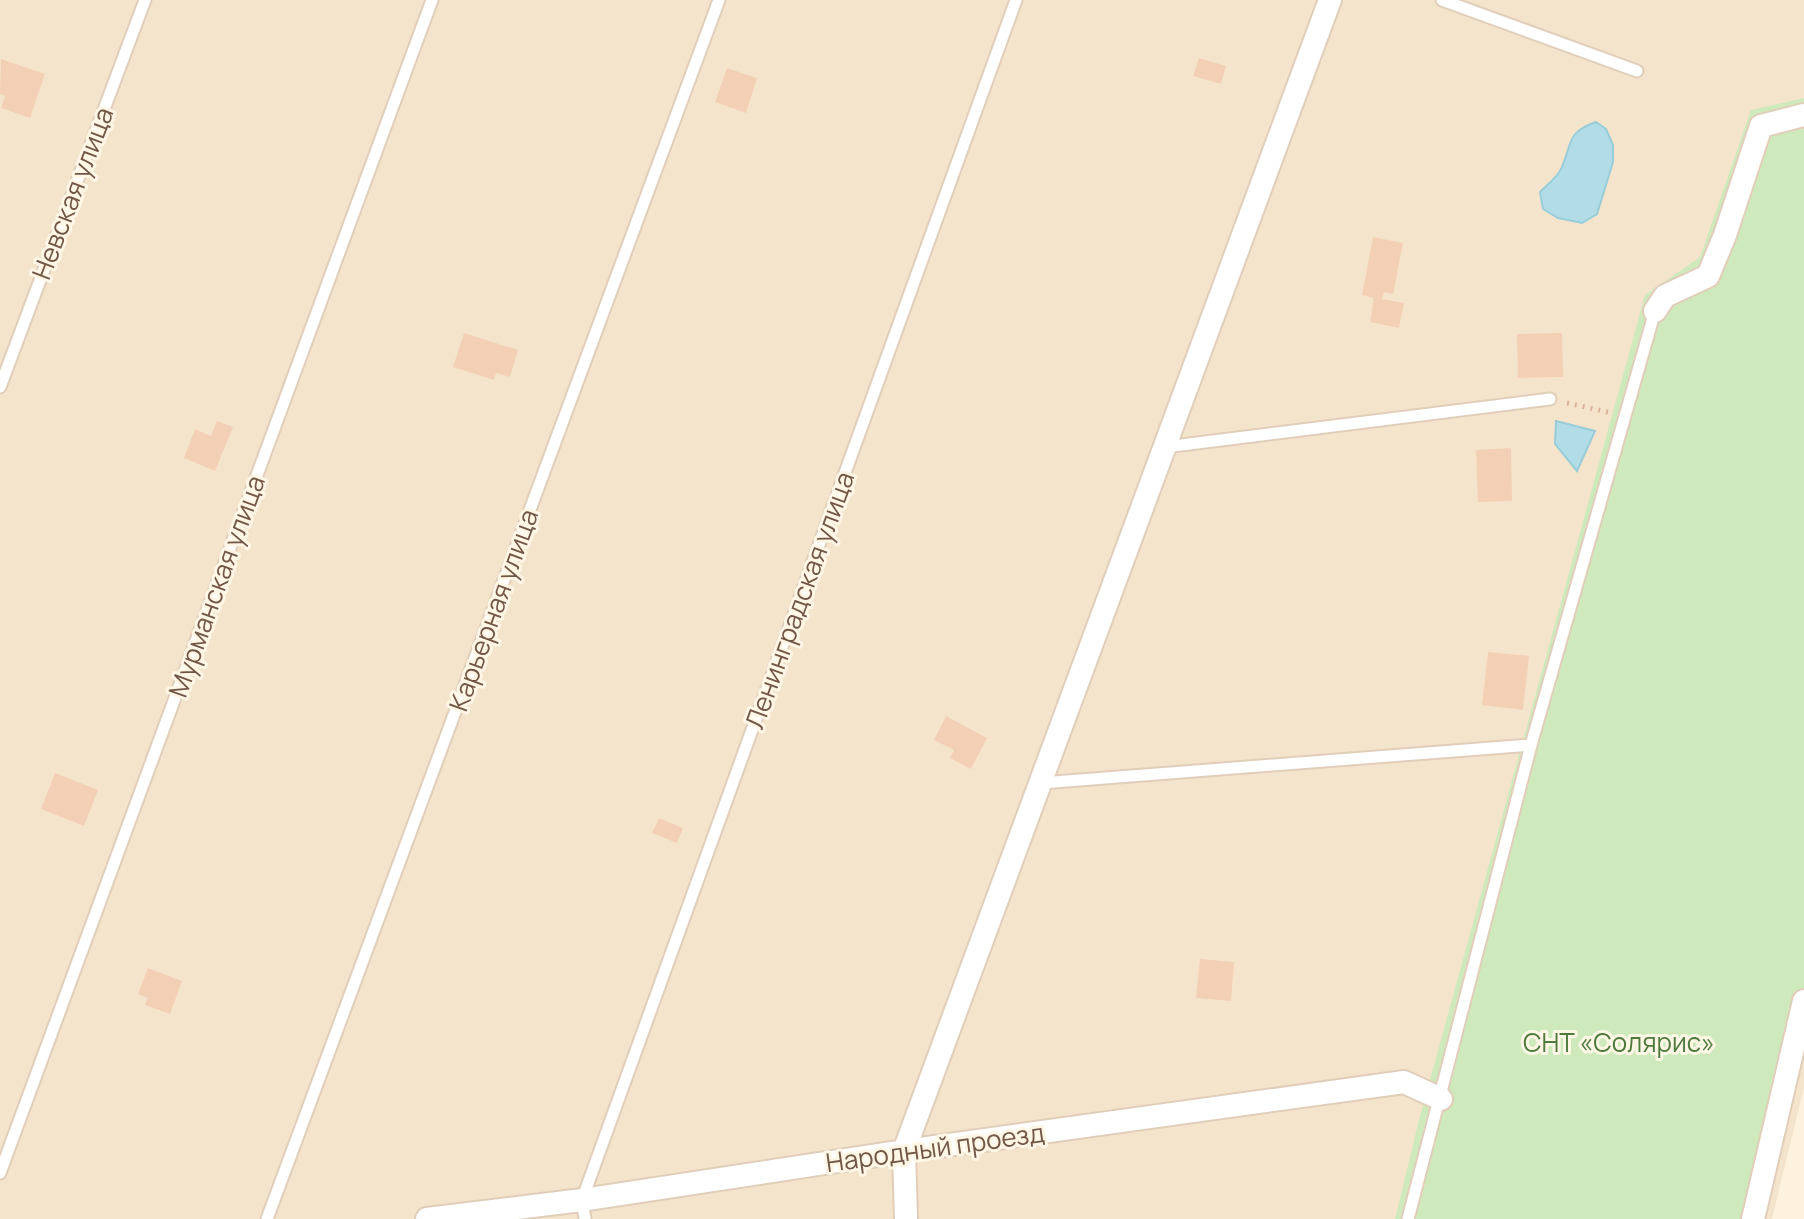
<svg xmlns="http://www.w3.org/2000/svg" width="1804" height="1219" viewBox="0 0 1804 1219" font-family="Manrope,sans-serif">
<rect width="100%" height="100%" fill="#fdf2de"/>
<path fill="#f5e4cc" d="M0,0H1804V1087L1772,1219H0Z"/>
<path fill="#ceeabd" d="M1804,98V1014L1755,1219H1395L1419,1120L1645,295L1700,257L1751,110Z"/>
<path fill="#b3dde6" stroke="#98cdd9" stroke-width="2" d="M1596,122L1606,129L1613,145V162L1597,214L1582,223L1558,218L1543,209L1540,192C1547,185 1558,177 1562,167C1572,143 1567,132 1596,122Z
M1556,421L1595,431L1577,471L1555,444Z"/>
<path fill="#f3d0b5" d="M1199,58L1226,66L1221,84L1193,76Z
M1,59L45,74L30,118L1,108L5,96L0,94Z
M727,68L757,78L746,113L715,102Z
M1373,237L1403,243L1393,294L1384,292L1382,299L1404,303L1399,328L1370,322L1374,298L1362,295Z
M464,333L518,350L510,377L496,373L494,380L453,367Z
M1562,333L1563,377L1518,378L1517,334Z
M217,421L233,427L215,471L184,458L195,429L211,436Z
M1511,448L1512,501L1478,502L1476,450Z
M1488,652L1529,656L1523,710L1482,705Z
M946,716L987,738L971,769L950,758L954,750L934,740Z
M55,773L98,790L84,826L41,809Z
M659,818L683,828L677,843L652,833Z
M1200,959L1234,962L1231,1001L1196,998Z
M148,968L182,981L170,1014L145,1005L148,998L138,994Z"/>
<g fill="none" stroke-linecap="round" stroke-linejoin="round">
<g stroke="#e1ceba" stroke-width="15">
<path id="lane" d="M1442,0L1637,71
M0,387L145,0
M1165,447L1550,399
M1041,783L1531,745
M0,1173L432,0
M267,1219L719,0
M585,1219L582,1200L1016,0
M1408,1219L1531,745L1655,311"/>
</g>
<g stroke="#e1ceba" stroke-width="26">
<path id="street" d="M1655,311L1665,296L1708,276L1725,235L1761,126L1804,115
M427,1219L582,1200L904,1151L1404,1082L1441,1099
M906,1219L904,1151L1330,0
M1753,1219L1804,1001"/>
</g>
<path stroke="#d8b399" stroke-width="5" stroke-dasharray="2 6" stroke-linecap="butt" d="M1567,403L1608,412"/>
<use href="#lane" stroke="#fff" stroke-width="11"/>
<use href="#street" stroke="#fff" stroke-width="22"/>
</g>
<g text-anchor="middle" dominant-baseline="central" stroke-width="6" stroke-linejoin="round" paint-order="stroke">
<g font-size="26" fill="#735746" stroke="#fff6e5">
<text transform="translate(72 193) rotate(-69)">Невская улица</text>
<text transform="translate(216 586) rotate(-70)">Мурманская улица</text>
<text transform="translate(799 600) rotate(-70)">Ленинградская улица</text>
<text transform="translate(493 610) rotate(-70)">Карьерная улица</text>
<text transform="translate(935 1147) rotate(-8)">Народный проезд</text>
</g>
<g font-size="26" fill="#4d7a3d" stroke="#fff6e5">
<text x="1619" y="1042">СНТ «Солярис»</text>
</g>
</g>
</svg>
